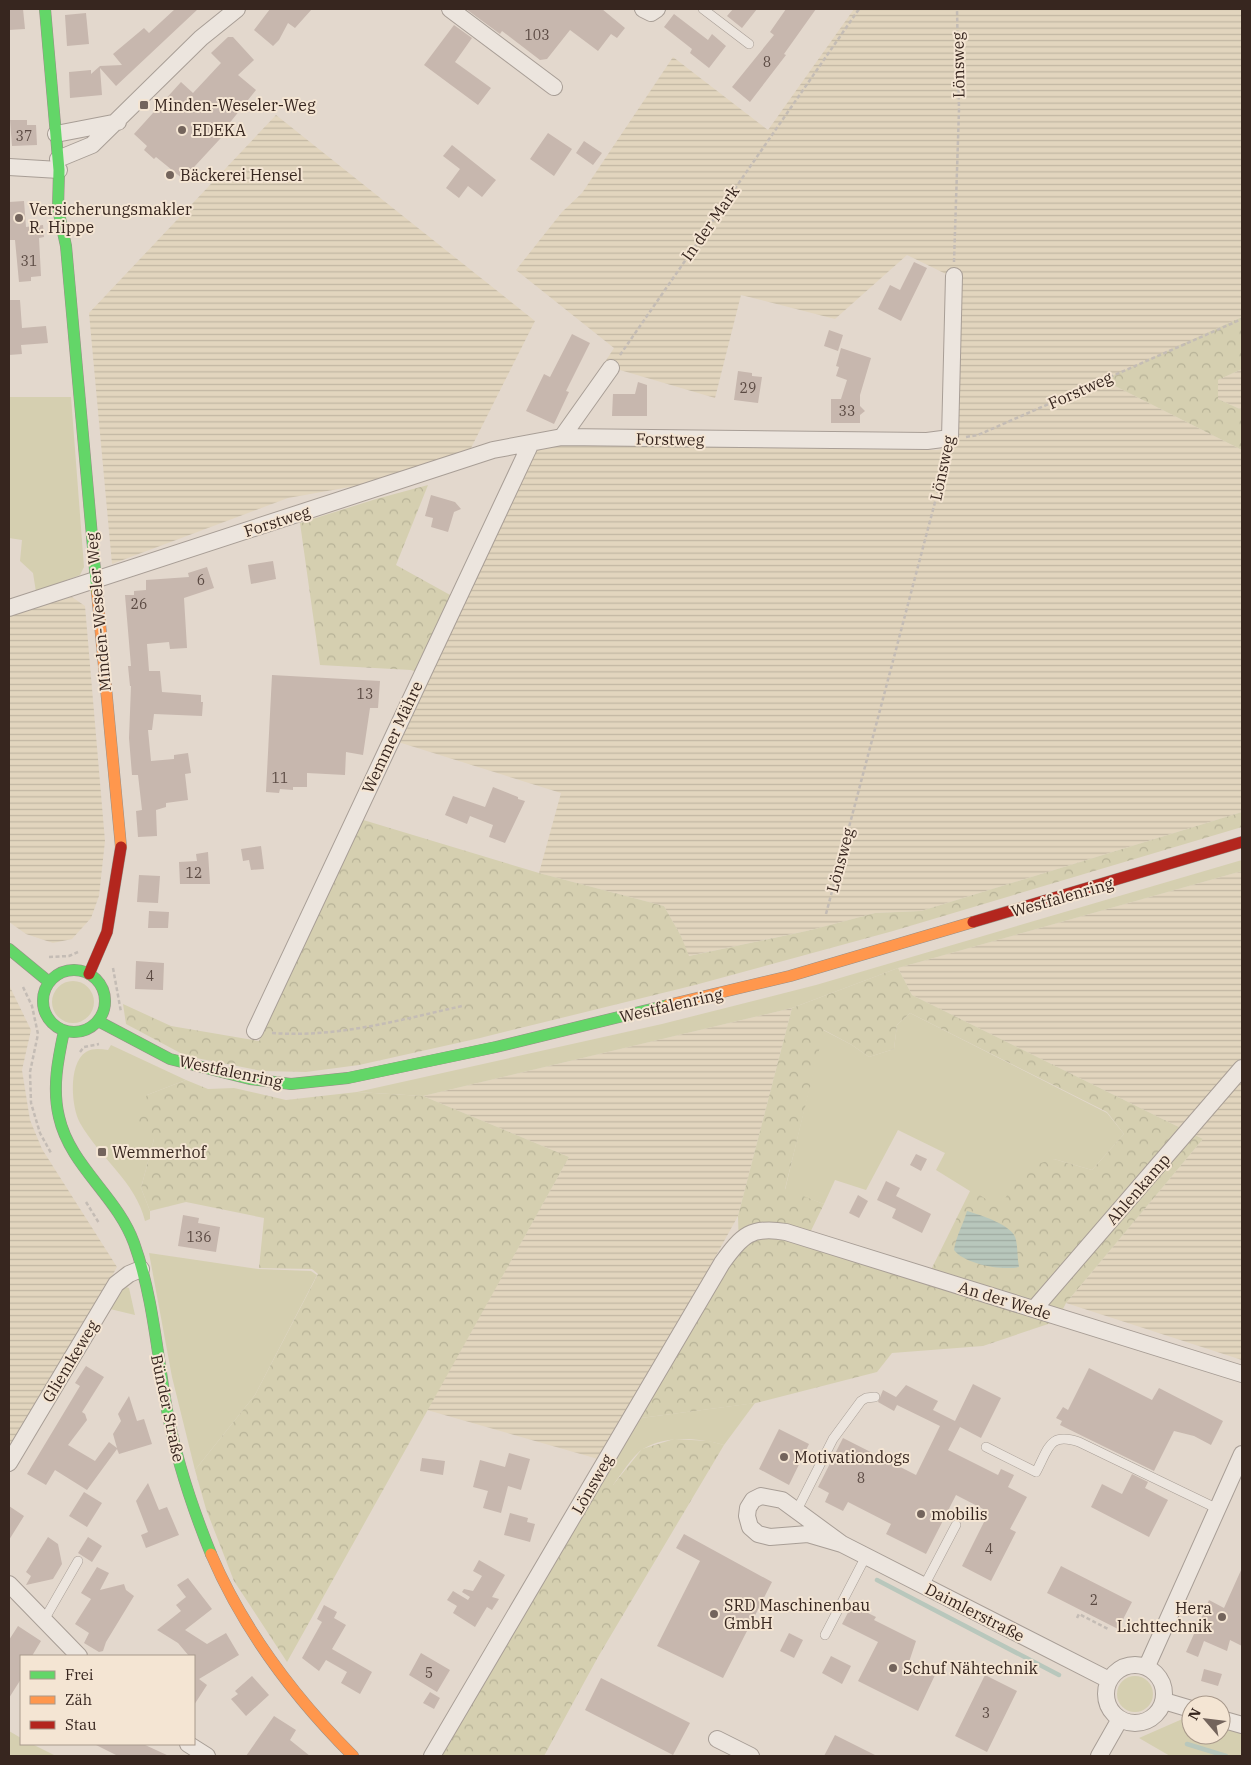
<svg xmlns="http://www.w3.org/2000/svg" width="1251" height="1765" viewBox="0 0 1251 1765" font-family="'IBM Plex Serif',serif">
<defs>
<pattern id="farmland-rules" width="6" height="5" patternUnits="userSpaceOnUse" patternTransform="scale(1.25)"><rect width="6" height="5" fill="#e2d5be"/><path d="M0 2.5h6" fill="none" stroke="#c2b7a3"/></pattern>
<pattern id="forest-crowns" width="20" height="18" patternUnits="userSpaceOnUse" patternTransform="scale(1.25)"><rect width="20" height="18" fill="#d5cfb0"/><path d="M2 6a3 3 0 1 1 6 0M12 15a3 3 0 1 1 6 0" fill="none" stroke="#b7b297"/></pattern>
<pattern id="water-rules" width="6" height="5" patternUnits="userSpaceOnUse" patternTransform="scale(1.25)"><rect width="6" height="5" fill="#b8c7bc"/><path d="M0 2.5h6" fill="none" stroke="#9faba1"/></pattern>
</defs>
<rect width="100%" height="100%" fill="#e3d8cd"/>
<path fill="url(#farmland-rules)" d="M854,9H1242V317L1112,377L1113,385L1242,450V812L921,911L875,913L811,930L688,956L681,936L664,906L539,873L561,793L395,741L533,451L553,443L936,450L954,447L958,431L960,275L946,274L907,255L835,319L741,295L715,398L603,365L614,348L516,270L562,212L582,193L673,57L768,130Z
M276,115L535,321L470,450L372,483L288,498L112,564L89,313Z
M1242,369V410L1218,399V380Z
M72,597L85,606L105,841L99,896L91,918L72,939L53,943L26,934L9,922V615Z
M1242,871V1360L1066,1303L1203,1139L912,995L898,968Z
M9,985L31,1030L22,1070L30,1120L42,1149L117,1267L72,1347L9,1448Z
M792,1008L738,1216L662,1353L598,1459L427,1410L569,1157L423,1096Z"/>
<path fill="#d5cfb0" d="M9,397H71L84,567L80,575L36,592L33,573L20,561L22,540L9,538Z
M1242,860V871L898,968L792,1008L423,1096L357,1092L662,1024L816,985Z
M52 1002a21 21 0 1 1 42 0a21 21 0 1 1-42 0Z
M910,1013L1107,1113L1124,1134L1092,1170L1054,1159L999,1209L936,1170L945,1153L898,1130L866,1190L835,1180L824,1204L785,1190L823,1030L852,1045L869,1057L894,1049L897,1025Z
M111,1045L186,1080L147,1095L154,1139L141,1188L150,1211V1219L145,1221C136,1182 99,1157 80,1123C71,1107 68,1063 86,1052C93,1048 100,1049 108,1050Z
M149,1253L258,1269L311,1271L317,1275L255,1395L195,1470L172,1377Z
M126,1287L129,1288L135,1315L110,1309L120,1291Z
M755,1403L724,1445C698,1438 667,1435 643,1449C634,1454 620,1476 613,1485H600L641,1418Z
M1117 1694a18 18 0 1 1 36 0a18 18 0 1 1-36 0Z
M1187,1717L1191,1719V1735H1221V1728L1242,1734V1756H1170L1139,1738Z
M9,1731L21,1738V1744H32L56,1756H9Z"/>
<path fill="url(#forest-crowns)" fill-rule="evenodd" d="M1242,317V369L1218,380V399L1242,410V450L1113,385L1112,376Z
M428,485L396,565L461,601L425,675L411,670L320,665L300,523L376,499Z
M1242,812V827L893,931L695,985L480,1038L359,1065L306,1072L262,1071L186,1056L126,1024L123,1004L171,1026L259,1041L360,819L539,873L664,906L681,936L689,956L811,930L875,913L921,911Z
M898,968L912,995L1203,1139L1066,1303L1057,1321L983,1346L892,1353L877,1372L756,1403L641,1418L726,1267L739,1248L738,1216L792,1008ZM910,1013L1107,1112L1124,1134L1092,1170L1054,1159L1024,1168L999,1208L971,1189L925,1282L805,1243L824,1204L785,1189L824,1030L852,1045L869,1057L894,1049L897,1025Z
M186,1080L208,1089L234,1088L286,1100L357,1092L423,1096L569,1157L287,1662L234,1581L206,1509L195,1470L255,1395L318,1274L312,1269L259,1268L264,1218L186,1202L150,1211L141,1188L154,1139L133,1121L147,1095Z
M674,1439L709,1441L724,1445L598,1657L544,1756H440L600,1485H613L642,1449Z"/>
<path fill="url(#water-rules)" d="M967,1211C980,1215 1014,1225 1016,1240C1018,1249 1017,1258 1019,1267C1003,1271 964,1264 954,1250C956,1236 963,1225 967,1211Z"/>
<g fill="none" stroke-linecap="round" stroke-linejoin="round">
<path stroke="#b8c7bc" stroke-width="4.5" d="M877,1580L1059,1675
M1187,1744L1226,1756"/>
</g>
<path fill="#c7b7ae" d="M9,9H23L25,29L9,30Z
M175,9H198L116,86L100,68L102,95L70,98L69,72L91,70V74L100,66L122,65L113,54L144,28L149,33Z
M270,9H312L295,28L288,23L279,40L273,46L254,30Z
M466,9H602L625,28L617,38L611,34L598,51L570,30L547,59L540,60L502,31L500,34Z
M733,9H757L742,28L727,16Z
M786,9H816L784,54L786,55L750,102L732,87L774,35L770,32Z
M86,13L89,44L67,46L65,15Z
M674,14L708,40L712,34L726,46L709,68L690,53L692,49L664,27Z
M454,25L472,38L455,62L491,88L478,105L424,65Z
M228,37H233L254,60L238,75L256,90L228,125L231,127L183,179L156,157L154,159L144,150L147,146L134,134L181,82L193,93L221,63L211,53Z
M10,120H27V125H36L37,145L12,146Z
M548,133L572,149L554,176L530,159Z
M584,141L602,153L593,165L576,153Z
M452,145L496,180L482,197L468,186L459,198L446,188L460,169L443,156Z
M24,201L26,227L43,225L44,237L39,238L41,276L31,277V281L19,282L15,240H9V202Z
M914,262L927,268L901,321L878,309L890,285L900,290Z
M9,300H20L22,328L46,326L48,343L21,345L22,354L9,355Z
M829,330L843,335L838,351L824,346Z
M572,334L590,343L566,391L569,392L554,424L526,411L544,374L550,377Z
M841,348L871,358L860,395V406L865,411L860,415V423H831V399H841L847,380L836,376L839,367L836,366Z
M738,371L752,373V376L762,377L758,403L734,400Z
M638,382L647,385V416H612L613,394H635Z
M431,495L455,502L461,509L454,512L448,532L431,527L433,518L425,516Z
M273,561L276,579L251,584L248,565Z
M207,567L214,588L184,598L187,648L170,649L169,642L147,644L149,671H160L162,692L201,695V702H203L202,716L154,714L152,730H148L151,761L174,759V755L188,753L191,773L185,774L188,800L166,803V807L156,810L157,836L138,837L136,811L142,810L138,775H132L129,738L131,686H130L128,666H131L125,595H134V591L146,590V580L189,577L188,573Z
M272,675L380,681L378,708H370L363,755L346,752L345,775L307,773V787H293V790L280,789L279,793L266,792Z
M493,787L518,797V799L525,801L505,843L489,837L493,825L470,816L467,824L445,815L453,796L485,807Z
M261,846L264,869L251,870L249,860L243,861L241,849Z
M208,852L210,884H180L179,862L197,861L196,854Z
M139,875L160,876L158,903L137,902Z
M149,911L169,912L168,928H148Z
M136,961L164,963L163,990L135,989Z
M916,1154L927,1159L921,1171L910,1165Z
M886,1181L900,1188L896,1196L931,1214L922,1233L892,1218L896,1209L877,1200Z
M858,1195L868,1201L859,1218L849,1213Z
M183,1215L199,1218L198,1223L220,1227L216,1252L178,1246Z
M86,1366L104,1377L82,1412L85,1414L87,1420L68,1445L95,1461L109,1442L117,1448L113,1434L121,1421L118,1414L129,1396L137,1421L144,1419L152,1444L119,1454L117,1449L87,1490L55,1470L46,1485L27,1474L80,1386L75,1383Z
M1089,1368L1152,1400L1159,1388L1223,1421L1211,1445L1194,1436L1174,1431L1154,1471L1060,1425L1062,1421L1056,1418L1063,1407L1068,1410Z
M973,1384L1001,1398L981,1438L960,1427L948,1450L998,1475L1001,1469L1014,1475L1008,1487L1027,1497L1010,1529L1016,1532L991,1581L962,1566L989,1512L956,1495L926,1554L886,1534L891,1524L848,1502L843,1511L825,1502L829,1493L818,1487L843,1438L916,1475L940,1426L897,1405L894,1411L878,1402L883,1390L896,1397L906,1385L938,1401L933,1410L955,1421Z
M779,1429L809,1444L789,1485L759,1469Z
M509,1453L530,1459L521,1490L508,1486L501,1513L483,1508L488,1491L473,1487L480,1460L505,1467Z
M422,1458L445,1461L443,1475L420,1471Z
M1132,1474L1148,1482L1145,1488L1168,1500L1149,1537L1091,1507L1102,1484L1122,1494Z
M148,1483L159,1510L167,1507L179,1535L146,1548L141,1535L148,1532L136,1501Z
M84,1492L102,1503L87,1527L69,1516Z
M9,1506L24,1516L9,1540Z
M510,1513L528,1518L527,1522L535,1524L530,1542L504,1535Z
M684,1534L772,1582L723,1678L657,1646L700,1561L676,1548Z
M48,1537L58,1544L62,1564L53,1579L26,1585L31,1576L26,1572Z
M88,1537L102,1546L92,1562L78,1553Z
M479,1560L505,1575L492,1597L499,1599L492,1610L487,1607L475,1627L453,1613L457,1606L447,1600L453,1591L468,1600L470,1597L462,1592L464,1589L473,1591L482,1576L473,1571Z
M1061,1566L1132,1602L1118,1629L1047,1593Z
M97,1567L109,1573L100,1590L124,1584L126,1590L134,1596L106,1642L103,1651L99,1652L84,1643L89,1633L75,1624L91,1599L81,1593Z
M1242,1568V1646L1230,1640L1227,1651L1204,1641L1198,1657L1186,1652L1209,1600L1224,1608Z
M188,1578L212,1609L185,1630L207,1644L226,1633L239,1655L199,1679L207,1685L194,1705V1656H189L178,1643L157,1630L181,1611L176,1605L186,1597L177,1585Z
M324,1605L337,1612L334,1618L346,1625L332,1649L372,1672L360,1694L341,1683L347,1672L326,1660L319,1671L302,1658L322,1622L317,1619Z
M852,1605L876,1617L874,1620L916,1641L909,1662L935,1675L918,1711L858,1681L878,1642L842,1624Z
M18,1626L41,1641L32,1656H21V1679L9,1698V1640Z
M789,1633L803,1640L794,1658L780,1651Z
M421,1653L450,1670L437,1692L409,1675Z
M831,1656L851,1666L842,1684L822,1673Z
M1204,1669L1222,1674L1218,1686L1201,1681Z
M985,1675L1017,1691L987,1752L955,1736Z
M252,1676L269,1695L246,1716L231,1699L238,1694L235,1691Z
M601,1678L690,1723L673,1755L585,1710Z
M430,1692L440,1698L434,1709L423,1703Z
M274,1716L296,1730L290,1740L310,1756H246Z
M835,1735L877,1756H824Z
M94,1744H143L169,1756H118Z"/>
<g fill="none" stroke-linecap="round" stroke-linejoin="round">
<g stroke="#a89e96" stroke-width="10">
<path id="lane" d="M703,9L749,44
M986,1447L1036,1472C1049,1448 1049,1432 1079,1442L1218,1509
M797,1510L833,1439L861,1401L866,1398L875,1397
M924,1586L956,1525
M44,1620L78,1561
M825,1635L866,1556"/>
</g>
<g stroke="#a89e96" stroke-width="18">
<path id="street" d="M450,9L554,87
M643,9L651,13L657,9
M56,134L118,122
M58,159L92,145L201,38L237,9
M9,167L59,170
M562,437L611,368
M9,608L493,450L562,437L927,441L950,438L954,276
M255,1031L531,443
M1034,1309L1242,1068
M9,1463L116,1284L129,1274L141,1269
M842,1544L808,1534L770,1537L758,1534L750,1527L747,1516L748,1508L753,1500L761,1496L782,1500L842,1544L1109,1680
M9,1584L79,1656
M1106 1694a29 29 0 1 1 58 0a29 29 0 1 1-58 0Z
M1147,1666L1242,1454
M1164,1701L1191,1709
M1221,1719L1242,1725
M717,1739L751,1756
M188,1744L207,1756
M432,1756L722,1263C742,1235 751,1226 786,1232L1242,1374
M1099,1756L1120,1719"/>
</g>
<g stroke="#988e86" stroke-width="12">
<path id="fast" d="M45,9L59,170L58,209L66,246L97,592
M9,949L49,982
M43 1001a31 31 0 1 1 62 0a31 31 0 1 1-62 0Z
M98,1021L170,1059L250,1079L291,1084L348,1078L496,1047L668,1005
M64,1031C58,1059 52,1088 59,1117C70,1166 117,1196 134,1243C153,1296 157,1354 167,1410C176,1459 192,1507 211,1554"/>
</g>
<g stroke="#988e86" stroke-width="12">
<path id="slow" d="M97,592L121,847
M668,1005L790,976L973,922
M211,1554C244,1631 294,1697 353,1756"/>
</g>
<g stroke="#988e86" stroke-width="12">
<path id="jam" d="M973,922L1242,842
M89,974L107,932L121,847"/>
</g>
<path stroke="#c4bcb5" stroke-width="2.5" stroke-dasharray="4 2.5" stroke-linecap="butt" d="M954,262L959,110L957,9
M620,355L859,9
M966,437L978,435L1242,319
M826,914L948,453
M49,957L69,956L78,952
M113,968L121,1012
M23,987L32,1006L38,1034L30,1072L31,1103L40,1133L51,1153
M272,1033C336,1038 400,1020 462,1006
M80,1052L84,1047L99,1044
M86,1202L99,1223
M1077,1618L1079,1614L1108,1629"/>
<use href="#lane" stroke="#ece5de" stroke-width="9"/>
<use href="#street" stroke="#ece5de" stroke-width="16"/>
<use href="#fast" stroke="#63d668" stroke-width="11"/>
<use href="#slow" stroke="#ff974d" stroke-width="11"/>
<use href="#jam" stroke="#b3261e" stroke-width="11"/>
</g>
<g fill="#73645c" stroke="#f4e5d3" stroke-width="2">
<rect x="139" y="100" width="10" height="10" rx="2.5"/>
<circle cx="182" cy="130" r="5"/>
<circle cx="170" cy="175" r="5"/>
<circle cx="19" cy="218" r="5"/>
<rect x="97" y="1147" width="10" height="10" rx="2.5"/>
<circle cx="784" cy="1457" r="5"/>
<circle cx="921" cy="1514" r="5"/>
<circle cx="714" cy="1614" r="5"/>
<circle cx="1222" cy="1617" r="5"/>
<circle cx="893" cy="1668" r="5"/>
</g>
<g text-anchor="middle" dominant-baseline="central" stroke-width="4" stroke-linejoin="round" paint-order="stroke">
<g font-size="14" fill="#5b4a43">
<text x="537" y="35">103</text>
<text x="767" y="62">8</text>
<text x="24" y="136">37</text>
<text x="29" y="261">31</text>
<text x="748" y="388">29</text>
<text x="847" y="411">33</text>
<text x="201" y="580">6</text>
<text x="139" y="604">26</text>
<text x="365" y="694">13</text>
<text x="280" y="778">11</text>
<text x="194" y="873">12</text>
<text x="150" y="976">4</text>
<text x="199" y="1237">136</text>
<text x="861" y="1478">8</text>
<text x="989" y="1549">4</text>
<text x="1094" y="1600">2</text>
<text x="429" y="1673">5</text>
<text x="986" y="1713">3</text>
</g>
<g font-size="16" fill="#37261f" stroke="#f4e5d3">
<text transform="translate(958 65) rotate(-91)">Lönsweg</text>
<text transform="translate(710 223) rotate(-55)">In der Mark</text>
<text transform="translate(1080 390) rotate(-24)">Forstweg</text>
<text transform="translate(670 439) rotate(1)">Forstweg</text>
<text transform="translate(942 468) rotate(-78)">Lönsweg</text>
<text transform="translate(277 521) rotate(-18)">Forstweg</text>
<text transform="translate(98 612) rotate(-95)">Minden-Weseler Weg</text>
<text transform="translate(392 737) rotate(-65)">Wemmer Mähre</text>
<text transform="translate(840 860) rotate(-75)">Lönsweg</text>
<text transform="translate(1062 897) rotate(-16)">Westfalenring</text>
<text transform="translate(671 1005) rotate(-13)">Westfalenring</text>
<text transform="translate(231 1071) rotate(12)">Westfalenring</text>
<text transform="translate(1138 1189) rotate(-49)">Ahlenkamp</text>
<text transform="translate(1005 1300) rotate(17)">An der Wede</text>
<text transform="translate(70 1361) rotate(-59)">Gliemkeweg</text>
<text transform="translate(168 1408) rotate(78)">Bünder Straße</text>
<text transform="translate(592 1484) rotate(-60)">Lönsweg</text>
<text transform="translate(975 1612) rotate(27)">Daimlerstraße</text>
</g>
<g font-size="16" fill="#37261f" stroke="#f4e5d3" text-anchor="start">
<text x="154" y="105">Minden-Weseler-Weg</text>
<text x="192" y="130">EDEKA</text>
<text x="180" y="175">Bäckerei Hensel</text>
<text x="29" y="209">Versicherungsmakler<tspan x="29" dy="18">R. Hippe</tspan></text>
<text x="112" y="1152">Wemmerhof</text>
<text x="794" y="1457">Motivationdogs</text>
<text x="931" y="1514">mobilis</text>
<text x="724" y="1605">SRD Maschinenbau<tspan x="724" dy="18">GmbH</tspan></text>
<text x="1212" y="1608" text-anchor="end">Hera<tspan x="1212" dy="18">Lichttechnik</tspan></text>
<text x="903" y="1668">Schuf Nähtechnik</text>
</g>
</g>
<rect width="1251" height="1765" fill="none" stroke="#37261f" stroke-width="20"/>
<rect x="20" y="1655" width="175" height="90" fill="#f4e5d3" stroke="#a8998b"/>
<rect x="30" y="1671" width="25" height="8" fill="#63d668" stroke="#a8998b"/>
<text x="65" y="1680" font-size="15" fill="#37261f">Frei</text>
<rect x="30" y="1696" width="25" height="8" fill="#ff974d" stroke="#a8998b"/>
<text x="65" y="1705" font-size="15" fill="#37261f">Zäh</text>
<rect x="30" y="1721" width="25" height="8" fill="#b3261e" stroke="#a8998b"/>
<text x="65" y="1730" font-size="15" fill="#37261f">Stau</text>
<g transform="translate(1206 1720) rotate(298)"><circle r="24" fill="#f4e5d3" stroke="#a8998b"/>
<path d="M0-4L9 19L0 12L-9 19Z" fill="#73645c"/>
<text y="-8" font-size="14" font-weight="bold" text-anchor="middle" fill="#37261f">N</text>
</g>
</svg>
